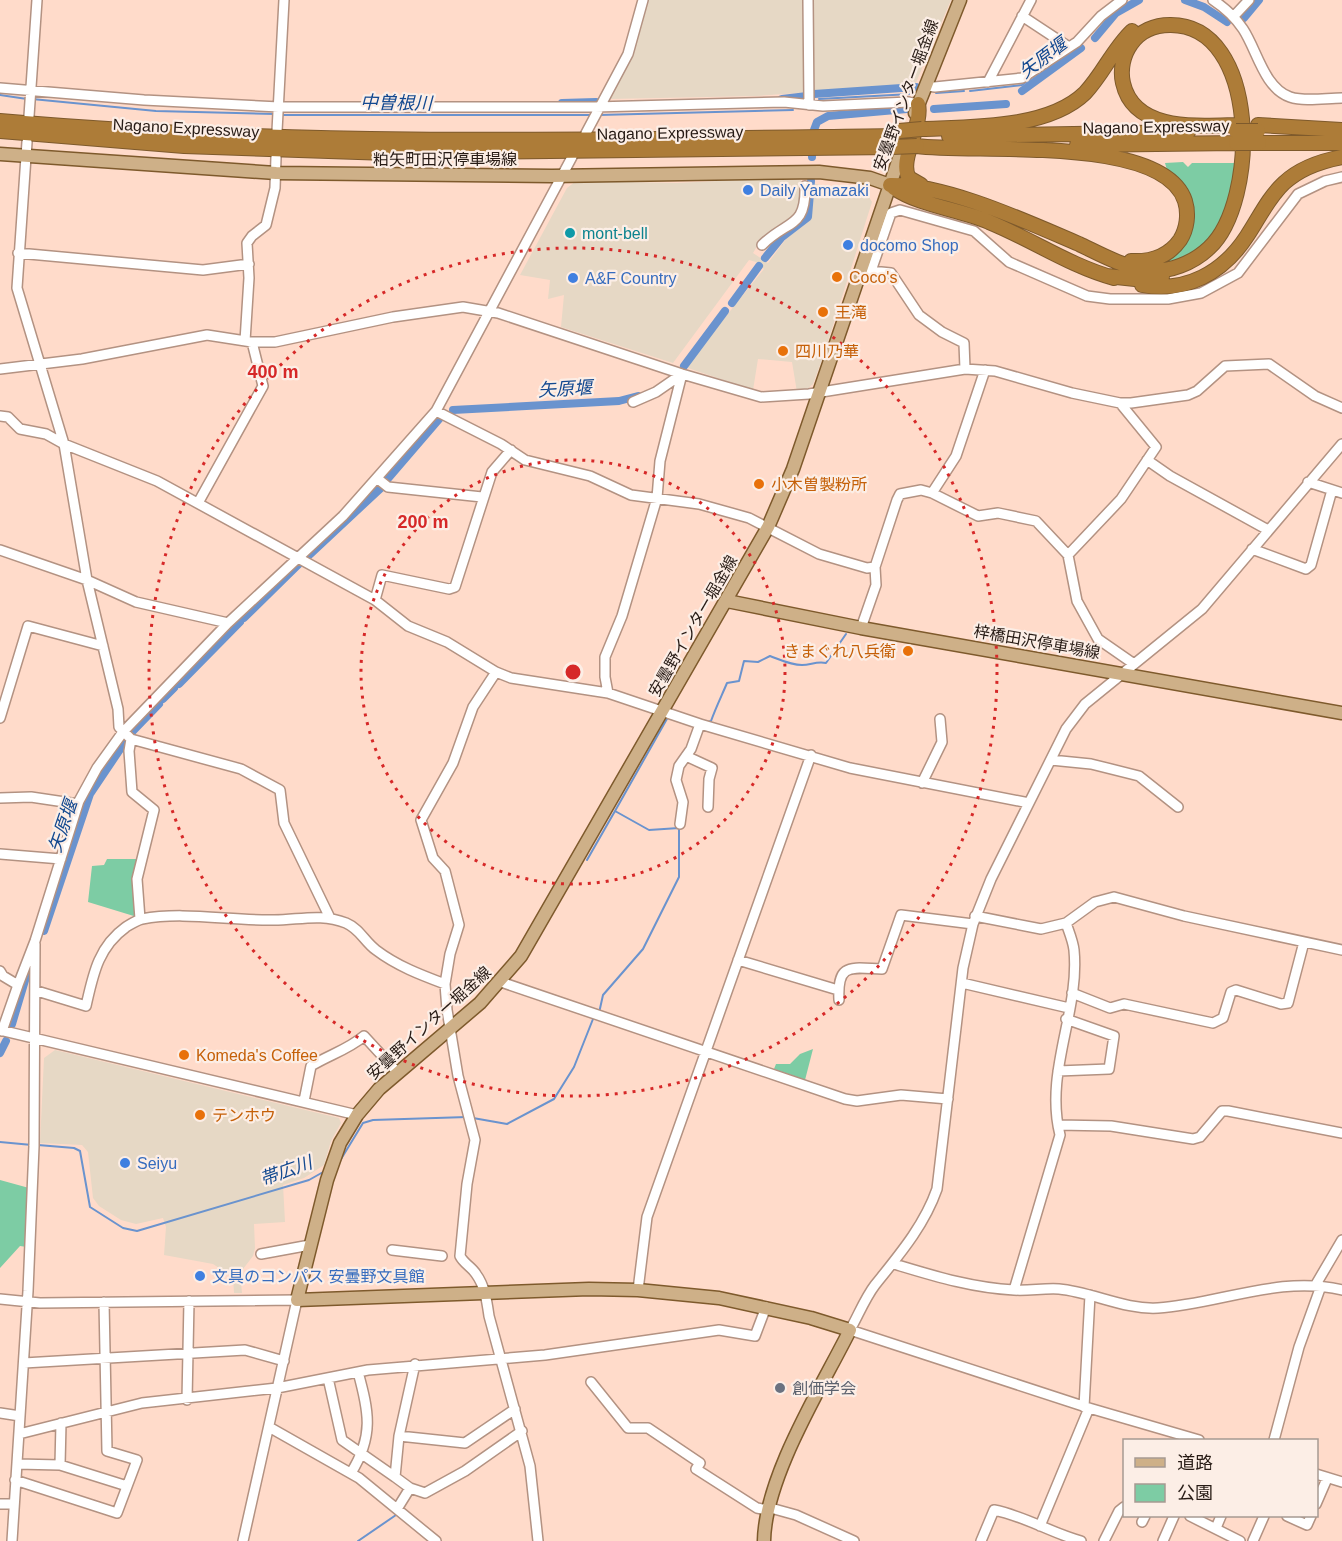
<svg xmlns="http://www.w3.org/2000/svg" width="1342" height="1541" viewBox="0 0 1342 1541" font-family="Helvetica,'Noto Sans JP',sans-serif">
<rect width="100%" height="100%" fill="#ffdbca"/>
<path fill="#e6d8c5" d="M648,0H951L915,85L756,96L609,99L632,55Z
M737,180H801L802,197L796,216L757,241L759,243L753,253L768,263L786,239L811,219L815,184L866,192L872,202L823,357L813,384L806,390L797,392L792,362L758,359L753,390L685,367L764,269L756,262L749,260L673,363L561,327L564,295L548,299L550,280L520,275L567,188L576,181L677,183Z
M55,1050L339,1118L341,1123L331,1141L324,1165L304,1178L283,1185L285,1222L254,1224L255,1248L253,1256L240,1273L242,1293H234L233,1277L213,1264L164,1255L166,1227L163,1218L136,1224L121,1220L99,1206L93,1198L88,1152L82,1145L40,1143L44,1058Z"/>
<path fill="#7dcca4" d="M1183,162L1188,167L1192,163H1238C1233,196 1225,231 1197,252C1187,259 1173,262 1161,267V261L1179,249L1189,201L1178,179L1167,170L1165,163Z
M107,859H139L137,917L88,902L92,866L104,865Z
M813,1049L805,1080L774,1069L776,1064H790L800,1054Z
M0,1180L29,1188L27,1247L20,1246L0,1268Z"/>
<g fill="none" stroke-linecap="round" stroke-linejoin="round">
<path stroke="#6a93ce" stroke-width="2" d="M1044,69L1059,64
M970,91L1022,85L1040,72
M936,93L964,91
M0,95L27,99
M32,99L156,111L275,114
M819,99L911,94
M281,115H593
M599,115L793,110
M708,722L711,721C716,707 722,695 727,683L739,681L744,661L758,662L770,656C781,660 790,665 802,665C811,665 816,661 826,663L846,634
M587,860L615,811
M599,1013L603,995L643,949L679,877V828L649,830L615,811L668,717
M473,1118L507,1124L554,1099L574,1067L593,1019
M0,1142L32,1145
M38,1145L74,1148L80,1151L90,1207L123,1228L137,1231L309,1180L325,1171
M338,1164L363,1123L373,1120L467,1117
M358,1541L396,1515"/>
<path stroke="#6a93ce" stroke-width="8" d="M1185,0L1204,7L1227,22
M1244,18L1259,0
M1095,38L1116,13L1139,0
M1022,91L1081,48
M814,94L916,87
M782,99L807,96
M562,103L596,102
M934,109L1006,104
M814,130L817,122L828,116L907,109
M812,155V157
M765,258L782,237L808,217L811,181
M732,303L759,266
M684,366L725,311
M453,410L619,401L638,396
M386,481L441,417
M306,558L382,487
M244,618L300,563
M179,684L240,622
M163,699L174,688
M132,732L159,704
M44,931L90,794L127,739
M12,1024L29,967
M0,1053L6,1041"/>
<g stroke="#b39282" stroke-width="12">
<path id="minor" d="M808,0L809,105
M1213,0C1225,8 1235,17 1243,29C1257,50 1264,88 1290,97C1305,102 1326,98 1342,98
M1022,16L1069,47
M1234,16L1249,0
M988,82L1031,0
M926,86L935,87L1022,78L1077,42L1101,16L1122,0
M0,88L144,100L279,107H595L784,102L823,106L908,102L918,104
M29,116L37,0
M277,131L284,0
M586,133L628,54L643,0
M27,142L17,288L64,444L87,580L118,709L119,727L131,739L241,769L280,790L284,823L330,918
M762,245C788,219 806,229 805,186
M18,253L203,270L249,264
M861,268L871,271L891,213L900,210L974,231L1009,262L1087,296L1110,299H1168L1201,293L1238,273L1298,194L1325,181L1342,177
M871,271L891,273L919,315L942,332L964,343L965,369
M245,341L249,278L247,243L252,236L266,225L275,188L276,157
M0,369L82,359L207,335L252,342H275L393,317L463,307L498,313L682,374L761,397L809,394L965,369L995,371L1072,393L1120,403H1131L1188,395L1197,391L1225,366L1269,364L1315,396L1342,408
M633,402L656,392L682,374
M436,411L501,444L525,460L590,476L631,495L699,504L749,518L819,554L867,568L875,567
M0,416L8,417L20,429L46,434L64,444L157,481L375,600L408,626L447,642L496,672L511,678L608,693L700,724L850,768L1029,803
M1147,460L1170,476L1268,530
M378,479L388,487L482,497
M1308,482L1342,493
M932,493L956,456L985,370
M198,503L263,386L252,342
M1252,549L1306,569L1311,565L1332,490
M0,550L87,580L136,602L228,623
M1068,555L1121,499L1156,447L1120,403
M375,600L382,575L449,589L455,587L492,472L511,450
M861,628L876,585L875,567L897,500L900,494L921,490L932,493L978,516L998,513L1036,521L1068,555L1077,601L1098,639L1134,664
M496,672L473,707L453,763L421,820L433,858L445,871L459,925L450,954L445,984L447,1010L458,1076L475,1140L467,1184L460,1256C464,1264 472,1267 476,1274C485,1286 487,1302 489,1316L530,1466L538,1541
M608,693L605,677V657L622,616L657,498L660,461L682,374
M0,718L28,626L103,646
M131,739L129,751L132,792L154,810L137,879L140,919
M686,756L712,768L709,779L708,807
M1051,760L1091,764L1139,776L1178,807
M922,783L942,742L940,719
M0,798L31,797L78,804
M680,824L683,802L676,780L679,766L691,749L700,724
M0,854L61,859
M975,916L1041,929L1066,923L1095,902L1114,897L1184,916L1342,950
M738,960L838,990
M0,971L3,976L18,985L2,1031
M501,982L845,1099L857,1101L901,1095L948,1099
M962,983L1069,1008
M18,985L35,941L79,801L97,768L123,732L228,623L343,516L436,411L572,157
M37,991L86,1006C93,975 98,947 126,927C131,924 137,920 142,919C184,911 231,921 274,920C299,920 321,913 346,923C360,929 364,941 376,950C397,966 421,975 445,984
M1072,993L1110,1008L1124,1004L1213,1023L1223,1018L1231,992L1236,990L1281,1004L1288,1003L1304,942
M839,1000C837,962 851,968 882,969L901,915L973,924
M0,1030L357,1115
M1058,1071L1109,1069L1114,1036L1066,1019
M304,1101L311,1066C329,1055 349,1049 364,1036L398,1073
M1058,1125L1111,1126L1193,1139L1200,1137L1222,1111H1228L1342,1133
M392,1250L442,1256
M261,1254L310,1245
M894,1264C934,1276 972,1288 1014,1290C1029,1291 1044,1288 1059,1289C1092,1292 1125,1310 1158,1308C1219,1304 1280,1275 1342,1290
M1315,1286L1342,1240
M638,1290L647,1217L811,755
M1014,1290L1060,1135C1044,1072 1080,1012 1074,950C1073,941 1069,932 1066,923
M0,1299L40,1303L297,1300L243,1541
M24,1363L245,1350L284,1361
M328,1378L342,1440L395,1477
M591,1382L628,1428H648L700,1463L696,1469L757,1508L767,1510
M187,1400L189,1301
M1084,1407L1090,1295
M0,1413L20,1416
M269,1427L359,1478L436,1541
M19,1434L142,1403L277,1388L368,1370L545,1355L719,1330L755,1336L766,1307
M399,1436L465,1443L515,1409
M1199,1440L1089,1408L850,1330C858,1316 865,1298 875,1285C899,1255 924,1226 937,1189L963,968L973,924L991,879L1066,729L1085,704L1202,609L1342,444
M1274,1440L1299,1347L1321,1286
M17,1464L60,1465L127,1486
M60,1465L61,1423
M351,1473C374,1436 369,1412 358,1372
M1316,1474L1342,1482
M15,1480L117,1513L137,1460L107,1451L104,1302
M410,1488L425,1493L465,1471L522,1431
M0,1504H14
M1316,1504L1326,1481
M767,1507L796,1515L854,1541
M397,1509L410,1488L395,1477L399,1436L415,1364
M1190,1516L1240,1541
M1287,1516L1307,1525L1311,1516
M1142,1522L1145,1516
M1040,1526L1089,1408
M1216,1528L1221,1516
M12,1541L28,1291L34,1146L35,944
M981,1541L994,1510C1025,1516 1051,1533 1081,1541
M1104,1541L1119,1511L1124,1507
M1163,1541L1174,1516
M1253,1541L1264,1516"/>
</g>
<g stroke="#7e5a2c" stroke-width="15">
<path id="major" d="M915,113L960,0
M0,154L276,173L552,176L819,172L870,178L890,185
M727,601L861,628L1342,713
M764,1541C765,1477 821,1388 850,1330L811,1318L719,1298L638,1290L589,1289L297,1300L327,1180L340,1143L357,1115L379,1089L480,1003L521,956L768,527L793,469L906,138"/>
</g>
<g stroke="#7e5a2c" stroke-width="16">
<path id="highway" d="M918,104C923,127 898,160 909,178L921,185
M0,121C299,147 597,140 897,136
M1258,125L1342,130
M922,129C971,127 1048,129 1085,93C1103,74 1113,49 1132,31
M0,131L184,146L388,153L893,147
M949,136L1188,132
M1259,143H1342
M1077,145L1236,143
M917,146C976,154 1163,134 1185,201C1189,214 1187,229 1180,240C1168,257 1150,262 1131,261
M890,185C946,184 1027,222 1079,244C1100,254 1123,267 1147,270C1169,273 1193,263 1209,248C1259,202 1260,24 1170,25C1155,25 1140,31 1131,44C1123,55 1120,70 1123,83C1134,132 1198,126 1236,125
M894,188C921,206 959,209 989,222C1031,239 1070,266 1114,278
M1107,276L1135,279L1162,277
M1142,285C1186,293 1223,273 1247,236C1259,218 1268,198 1284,183C1300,168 1321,161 1342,157"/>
</g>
<use href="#minor" stroke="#fff" stroke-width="9"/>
<use href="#major" stroke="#ceb088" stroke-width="12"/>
<use href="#highway" stroke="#ad7c38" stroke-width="14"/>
<g stroke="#7e5a2c" stroke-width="16" stroke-linecap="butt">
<path id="highway-bridge" d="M899,131L922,129
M1236,131H1258
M1236,143H1259
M893,147L917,146"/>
</g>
<use href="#highway-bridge" stroke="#ad7c38" stroke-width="14"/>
</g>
<g fill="none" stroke="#d62828" stroke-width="3" stroke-dasharray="3 6">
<circle cx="573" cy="672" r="212"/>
<circle cx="573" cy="672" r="424"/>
</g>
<g fill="#3f7fe0" stroke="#fceee6" stroke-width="2">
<circle cx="748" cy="190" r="6"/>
<circle cx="848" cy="245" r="6"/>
<circle cx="573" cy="278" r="6"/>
<circle cx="125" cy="1163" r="6"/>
<circle cx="200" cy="1276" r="6"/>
</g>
<circle fill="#0f9aa8" stroke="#fceee6" stroke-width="2" cx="570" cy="233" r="6"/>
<g fill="#e8710a" stroke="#fceee6" stroke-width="2">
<circle cx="837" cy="277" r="6"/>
<circle cx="823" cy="312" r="6"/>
<circle cx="783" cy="351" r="6"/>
<circle cx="759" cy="484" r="6"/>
<circle cx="908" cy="651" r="6"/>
<circle cx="184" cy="1055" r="6"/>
<circle cx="200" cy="1115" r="6"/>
</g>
<circle fill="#6b7280" stroke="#fceee6" stroke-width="2" cx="780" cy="1388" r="6"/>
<g text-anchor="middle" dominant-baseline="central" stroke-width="4.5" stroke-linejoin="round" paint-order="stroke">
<g font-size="16" fill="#271b15" stroke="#fceee6">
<text transform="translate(906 95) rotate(-70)">安曇野インター堀金線</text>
<text transform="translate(1156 127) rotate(-1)">Nagano Expressway</text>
<text transform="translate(186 128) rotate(3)">Nagano Expressway</text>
<text transform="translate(670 133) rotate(-1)">Nagano Expressway</text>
<text x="445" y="159">粕矢町田沢停車場線</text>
<text transform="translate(693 626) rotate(-60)">安曇野インター堀金線</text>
<text transform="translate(1037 642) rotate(10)">梓橋田沢停車場線</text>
<text transform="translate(429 1023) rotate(-42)">安曇野インター堀金線</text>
</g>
<g font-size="16" fill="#366cbe" stroke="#fceee6" text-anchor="start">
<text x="760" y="190">Daily Yamazaki</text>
<text x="860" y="245">docomo Shop</text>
<text x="585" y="278">A&amp;F Country</text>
<text x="137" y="1163">Seiyu</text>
<text x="212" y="1276">文具のコンパス 安曇野文具館</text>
</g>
<g font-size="16" fill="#0d838f" stroke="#fceee6" text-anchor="start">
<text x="582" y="233">mont-bell</text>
</g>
<g font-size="16" fill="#c56008" stroke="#fceee6" text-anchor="start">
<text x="849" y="277">Coco's</text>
<text x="835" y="312">王滝</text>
<text x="795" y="351">四川乃華</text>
<text x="771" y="484">小木曽製粉所</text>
<text x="896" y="651" text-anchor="end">きまぐれ八兵衛</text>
<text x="196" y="1055">Komeda's Coffee</text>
<text x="212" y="1115">テンホウ</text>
</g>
<g font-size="16" fill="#5b616d" stroke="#fceee6" text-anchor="start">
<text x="792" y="1388">創価学会</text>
</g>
<g font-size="18" font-style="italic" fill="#134990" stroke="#fceee6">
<text transform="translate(1043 58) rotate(-37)">矢原堰</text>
<text transform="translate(396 103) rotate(1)">中曽根川</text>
<text transform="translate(565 389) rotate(-3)">矢原堰</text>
<text transform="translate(63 826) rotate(-71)">矢原堰</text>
<text transform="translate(286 1171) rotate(-20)">帯広川</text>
</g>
</g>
<circle cx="573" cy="672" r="9" fill="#d62828" stroke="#fceee6" stroke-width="3"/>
<g font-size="18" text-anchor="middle" font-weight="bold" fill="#d62828" stroke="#fceee6" stroke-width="4.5" stroke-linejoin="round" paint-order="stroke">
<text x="273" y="378">400 m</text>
<text x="423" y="528">200 m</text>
</g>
<rect x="1123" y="1439" width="195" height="78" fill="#fceee6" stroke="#a79a92" stroke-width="1.5"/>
<rect x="1135" y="1458" width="30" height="9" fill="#ceb088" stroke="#a79a92" stroke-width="1.5"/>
<text x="1177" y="1469" font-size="18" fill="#271b15">道路</text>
<rect x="1135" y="1484" width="30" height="18" fill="#7dcca4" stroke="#a79a92" stroke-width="1.5"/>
<text x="1177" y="1499" font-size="18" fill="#271b15">公園</text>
</svg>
